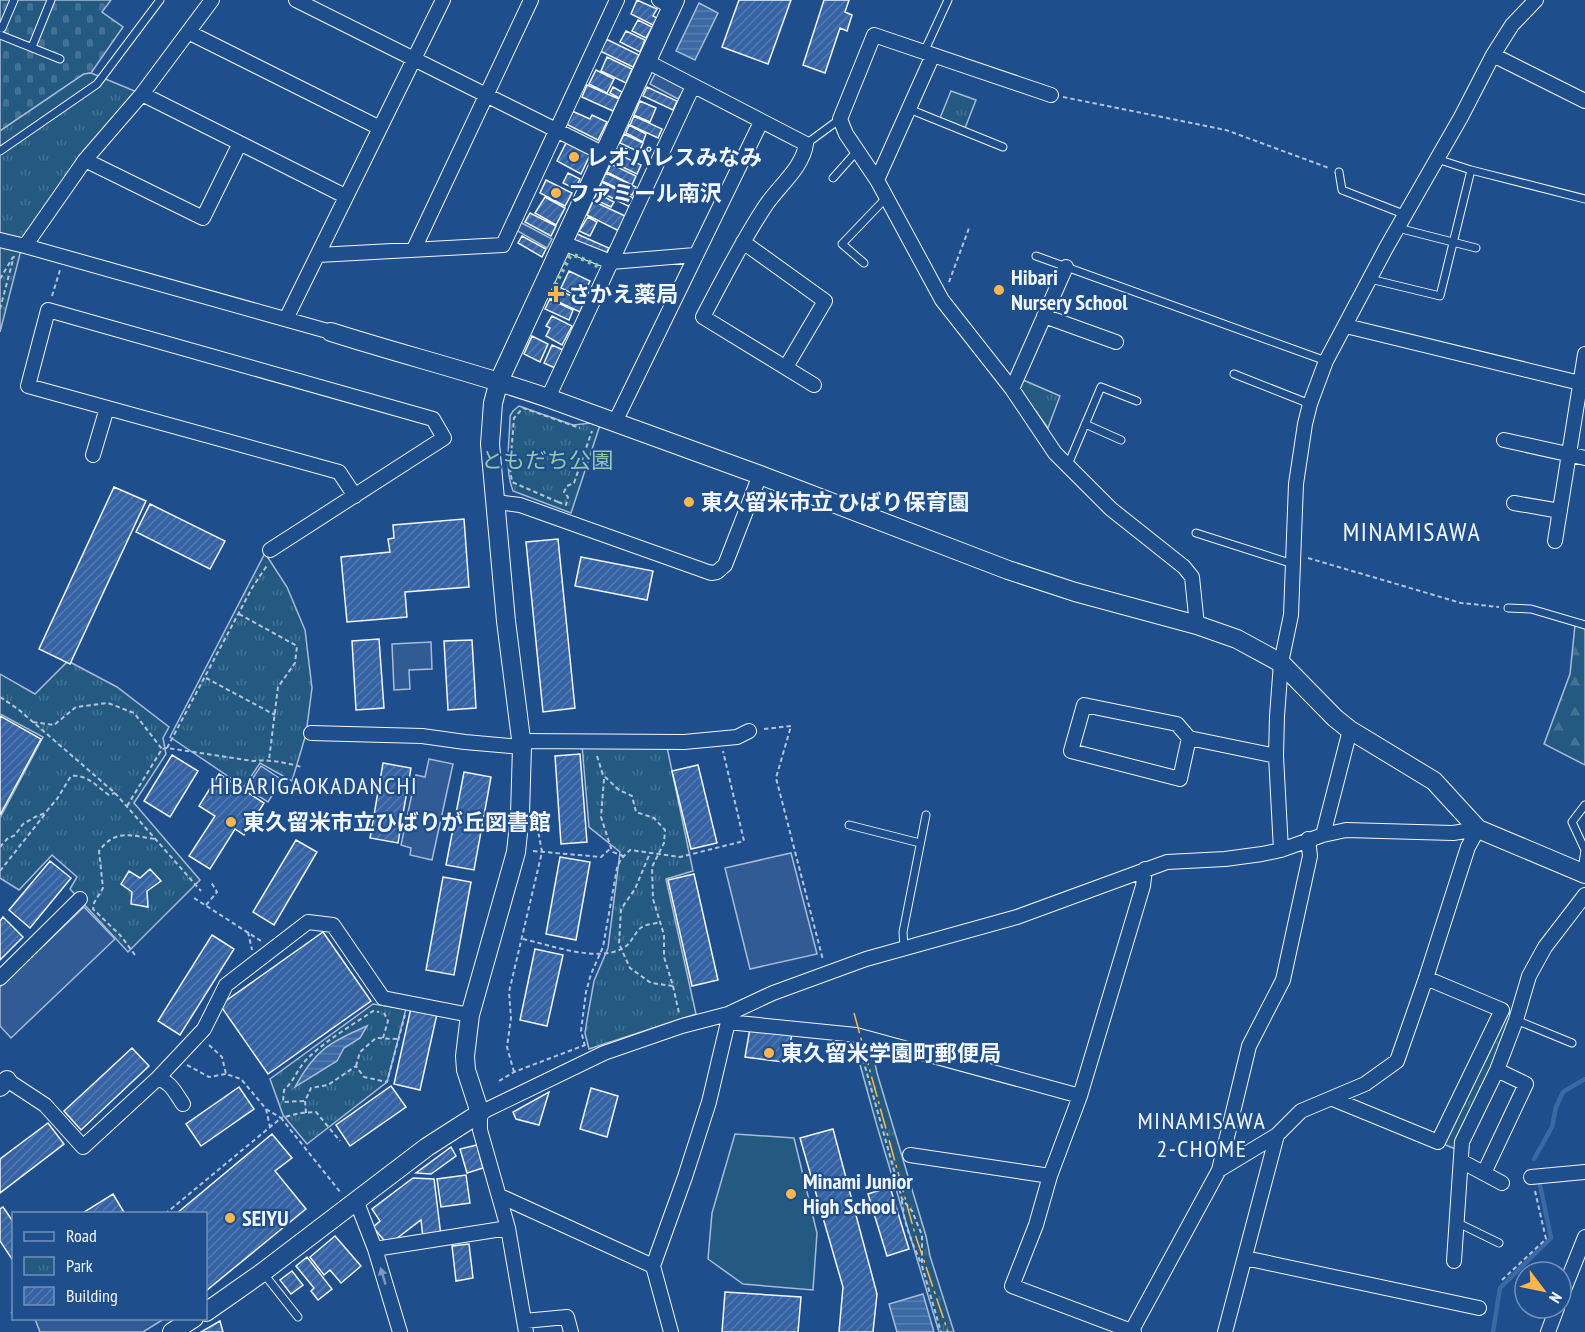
<svg xmlns="http://www.w3.org/2000/svg" width="1585" height="1332" viewBox="0 0 1585 1332" font-family="'PT Sans Narrow','Noto Sans JP',sans-serif">
<defs>
<pattern id="forest-firs" width="22" height="20" patternUnits="userSpaceOnUse" patternTransform="scale(1.5)"><rect width="22" height="20" fill="#245a82"/><path d="M5 1l3.5 6h-7zM16 11l3.5 6h-7z" fill="#447295"/></pattern>
<pattern id="cemetery-stones" width="16" height="16" patternUnits="userSpaceOnUse" patternTransform="scale(1.5)"><rect width="16" height="16" fill="#245a82"/><path d="M2 7V4a2 2 0 0 1 4 0v3zM10 15v-3a2 2 0 0 1 4 0v3z" fill="#447295"/></pattern>
<pattern id="park-tufts" width="24" height="20" patternUnits="userSpaceOnUse" patternTransform="scale(1.5)"><rect width="24" height="20" fill="#245a82"/><path d="M3 7l-1-3M5 7V3M7 7l1-3M15 17l-1-3M17 17v-4M19 17l1-3" fill="none" stroke="#447295"/></pattern>
<pattern id="water-rules" width="6" height="5" patternUnits="userSpaceOnUse" patternTransform="scale(1.5)"><rect width="6" height="5" fill="#3b69a3"/><path d="M0 2.5h6" fill="none" stroke="#587fb1"/></pattern>
<pattern id="building-hatch" width="6" height="6" patternUnits="userSpaceOnUse" patternTransform="scale(1.5)"><rect width="6" height="6" fill="#3563a3"/><path d="M-1 1l2-2M0 6l6-6M5 7l2-2" fill="none" stroke="#537ab1"/></pattern>
</defs>
<rect width="100%" height="100%" fill="#1f4e8c"/>
<path fill="#245a82" stroke="#a8bbd7" stroke-width="1.5" d="M735,1134L794,1138L817,1233L813,1290L743,1284L708,1259L712,1213Z"/>
<path fill="url(#forest-firs)" stroke="#a8bbd7" stroke-width="1.5" d="M1575,625L1585,627V765L1544,744L1570,674Z"/>
<path fill="url(#cemetery-stones)" stroke="#a8bbd7" stroke-width="1.5" d="M0,0H111L102,12L123,27L91,73L84,74L0,131Z"/>
<path fill="url(#park-tufts)" stroke="#a8bbd7" stroke-width="1.5" d="M91,73L142,94L25,246L0,238V131L84,74Z
M951,91L976,100L965,128L940,118Z
M0,245L21,250L0,332Z
M1021,379L1060,396L1048,428L1018,387Z
M519,406L573,425L601,422L571,513L513,491C504,468 510,440 510,416L513,411Z
M265,553L287,587L305,630L312,688L306,734L292,781L260,763L244,787L170,737Z
M68,661L117,687L169,727L163,738L166,754L134,803L200,880L128,952L70,889L77,877L52,855L19,890L0,878V818L43,737L0,714V674L35,694Z
M582,745L667,747L693,871L666,879L696,1014L589,1049L585,1033L587,1020L594,981L608,948L620,852L589,827Z
M373,1004L406,1009L387,1082L307,1144L283,1115L270,1079Z
M1502,1010L1513,1015L1458,1150L1438,1142Z
M854,1036L870,1040L877,1073L926,1236L930,1256L954,1332H939L877,1126L856,1050Z"/>
<path fill="#305b95" stroke="#a8bbd7" stroke-width="1.5" d="M656,72L683,86L684,90L678,99L650,84Z
M520,222L552,239L547,248L516,230Z
M431,642L432,669L409,670L410,689L394,690L392,644Z
M429,759L453,764L432,860L410,855L411,848L401,845L416,775L425,777Z
M261,766L282,780L268,802L246,788Z
M791,853L817,954L750,969L725,868Z
M84,907L115,939L11,1038L0,1026V987Z
M35,1319H164L143,1332H40Z"/>
<path fill="url(#water-rules)" stroke="#a8bbd7" stroke-width="1.5" d="M699,3L718,13L695,60L676,51Z
M367,1026L360,1038L344,1048L337,1061L295,1087C315,1050 330,1042 367,1026Z
M923,1294L934,1332H897L889,1304Z"/>
<g fill="none" stroke-linecap="round" stroke-linejoin="round">
<path stroke="#3b69a3" stroke-width="4.5" d="M1534,1159L1552,1127L1556,1107L1563,1092L1585,1079
M1493,1332L1500,1288L1551,1238L1539,1180"/>
</g>
<path fill="url(#building-hatch)" stroke="#f2f6ff" stroke-width="1.5" d="M637,0L657,9L653,16L657,18L653,25L631,14Z
M739,0H791L768,64L722,47Z
M824,0H849L845,12L852,15L847,31L840,28L825,73L803,65Z
M638,20L652,27L646,38L632,31Z
M626,31L645,40L640,52L620,42Z
M606,39L639,55L633,67L600,51Z
M607,57L632,69L626,83L601,71Z
M596,70L614,79L607,93L589,84Z
M587,85L619,99L613,111L582,97Z
M613,87L622,92L619,98L610,93Z
M647,87L677,101L673,110L643,96Z
M640,101L656,108L650,122L634,115Z
M572,111L590,119L592,115L607,122L598,140L566,124Z
M634,116L662,129L658,138L630,125Z
M629,125L646,134L643,142L626,133Z
M624,134L643,143L639,152L620,143Z
M567,141L591,153L581,174L557,161Z
M620,146L629,150L627,154L618,150Z
M616,153L641,165L637,174L612,162Z
M611,164L636,176L632,185L607,172Z
M568,173L580,179L575,189L563,183Z
M606,173L636,187L632,195L602,181Z
M546,180L572,193L565,206L540,193Z
M602,182L635,199L630,207L598,191Z
M597,193L614,202L611,207L594,199Z
M545,197L565,208L556,225L535,213Z
M593,201L625,216L619,231L587,215Z
M530,213L556,226L551,236L525,222Z
M588,217L597,222L590,236L579,231Z
M577,234L609,248L606,254L574,240Z
M522,236L546,249L542,257L518,243Z
M569,271L590,281L582,298L561,288Z
M555,288L584,302L580,312L550,298Z
M550,299L573,310L569,320L545,309Z
M552,316L572,326L562,345L546,336L550,328L546,326Z
M532,336L548,344L540,362L524,354Z
M552,345L563,350L555,368L544,363Z
M114,487L146,501L70,664L39,649Z
M150,504L225,541L210,569L136,532Z
M464,519L469,587L405,592L407,617L347,622L341,557L390,552L388,539L394,538L393,525Z
M558,539L575,708L543,712L526,542Z
M581,557L653,571L647,600L575,586Z
M379,639L384,708L356,710L352,641Z
M472,640L476,708L448,710L444,641Z
M0,716L41,739L0,815Z
M580,754L587,842L561,844L555,756Z
M172,755L198,771L170,817L144,801Z
M383,763L411,768L398,843L370,838Z
M698,765L717,843L691,849L672,771Z
M464,772L491,777L474,870L446,865Z
M219,774L264,803L244,835L235,829L210,869L189,856L215,816L199,806Z
M296,840L317,852L274,925L253,912Z
M560,857L590,862L576,940L546,934Z
M50,861L71,878L30,928L9,910Z
M150,869L161,881L147,891L148,907L131,904L132,892L121,884L129,871L140,878Z
M694,874L718,980L692,986L668,880Z
M443,877L471,882L454,975L426,970Z
M3,917L23,937L0,960V921Z
M323,932L371,1001L268,1074L220,1005Z
M212,935L234,949L180,1035L158,1021Z
M535,949L563,955L547,1026L520,1020Z
M411,1008L437,1014L420,1090L394,1084Z
M750,1028L792,1034L789,1049L785,1048L783,1062L745,1057Z
M132,1048L149,1066L81,1130L64,1111Z
M391,1086L406,1107L350,1146L336,1125Z
M239,1087L254,1109L201,1146L186,1124Z
M591,1088L618,1096L607,1137L580,1129Z
M549,1092L539,1125L516,1119L513,1112Z
M48,1123L64,1144L0,1193V1159Z
M833,1129L877,1294L873,1332H839L843,1287L800,1138Z
M272,1134L292,1158L275,1171L306,1209L207,1290L206,1288V1214H176Z
M477,1145L483,1168L467,1173L460,1149Z
M451,1147L456,1156L431,1174L416,1173Z
M466,1175L470,1203L441,1207L437,1179Z
M413,1178L434,1179L441,1236L423,1238L421,1220L388,1245L373,1227L380,1221L372,1209Z
M890,1187L909,1249L887,1256L868,1194Z
M113,1194L125,1214H81Z
M3,1207L14,1223V1262L0,1241V1209Z
M335,1236L361,1266L341,1283L330,1270L324,1275L310,1257Z
M469,1244L473,1278L456,1281L452,1246Z
M307,1257L332,1289L318,1300L311,1291L314,1288L296,1266Z
M292,1271L303,1285L291,1294L280,1280Z
M725,1292L801,1297L798,1332H722Z
M220,1321L223,1332H201Z"/>
<g fill="none" stroke-linecap="round" stroke-linejoin="round">
<g stroke="#f2f6ff" stroke-width="9">
<path id="lane" d="M0,27L2,28L14,0
M0,35L60,59
M32,47L51,0
M924,52L948,0
M909,109L1003,147
M806,144L840,119
M0,151L97,84L160,0
M1437,159L1471,170L1585,199
M1339,172L1342,190L1406,215
M833,178L857,151
M1398,228L1476,248
M1036,256L1326,361
M864,263L842,244L886,198
M1370,279L1440,296L1471,170
M1234,374L1310,404
M1085,424L1121,440
M1067,467L1101,387L1137,401
M1196,533L1293,564
M1508,608L1531,609L1585,625
M849,825L920,843
M1582,870L1585,850L1572,822L1585,805
M904,948L903,932L926,815
M1516,1020L1572,1043
M1456,1222L1499,1243
M264,1274L298,1317"/>
</g>
<g stroke="#f2f6ff" stroke-width="16">
<path id="street" d="M296,0L604,154
M659,0L672,7
M188,32L380,128
M1493,55L1585,101
M646,61L806,144C803,167 779,186 766,205C742,241 723,279 703,317L814,385
M142,94L345,196
M1051,95L874,35L840,119L846,134L877,180L942,300L1012,389L1055,453L1111,509L1184,567L1192,577L1197,625
M85,160L203,218L239,145
M877,180L933,55
M0,240L25,246L331,332
M743,242L825,301L786,367
M563,243L611,262L695,255
M25,246L85,160L142,94L212,0
M414,249L531,0
M318,255L503,245L617,0
M1044,316L1116,342
M286,319L443,0
M1346,326L1580,383
M1012,389L1066,267
M548,398L693,86
M615,422L761,122
M1504,440L1585,458
M93,455L107,408
M496,502L520,505L711,573L717,572L725,565L760,475
M1514,503L1560,511
M1555,541L1585,354
M270,550L444,438L433,419L48,310L28,386L339,472L355,496
M311,733L422,736L465,742L522,747
M1189,738L1177,724L1084,705L1071,751L1180,779L1189,738L1276,756
M521,741L684,742L737,737L749,731
M1323,835L1350,730
M1281,850L1276,756L1277,716L1281,663L1291,615L1296,484L1305,424L1310,404L1326,361L1386,248L1461,117L1493,55L1512,25L1536,0
M0,978L80,899
M728,1022L856,1035L1080,1096
M157,1079L204,1029L226,985L308,922L333,925L383,998L470,1015
M7,1080L45,1105L83,1147L157,1079C170,1080 176,1094 183,1104
M1333,1099L1438,1142L1502,1010L1426,978
M910,1155L1050,1176
M1461,1161L1502,1183
M1219,1170L1277,1135L1301,1111L1365,1084L1397,1061L1426,978L1468,847L1478,829
M1484,1173L1526,1084L1497,1070
M1531,1177L1585,1172
M500,1196L653,1266
M356,1200L375,1249L400,1332
M375,1249L508,1228
M1245,1258L1479,1308
M1454,1261L1462,1142L1497,1070L1516,1020L1529,976L1545,947L1585,895
M1561,1297L1585,1237
M524,1321L567,1317L571,1332
M526,1332L508,1228L480,1130V1113L604,1053L682,1026L728,1014L773,993L866,959L1017,917L1167,862L1225,859L1262,854L1281,850L1323,835L1346,830L1453,833L1478,829
M671,1332L653,1266L685,1177L709,1102L728,1022V1014
M1131,1332L1219,1170L1249,1046L1283,980L1310,856L1308,839
M1134,1332L1012,1286L1036,1225L1050,1176L1080,1096L1143,886L1145,869
M1225,1332L1277,1135
M1548,1332L1557,1308"/>
</g>
<g stroke="#f2f6ff" stroke-width="20">
<path id="secondary" d="M331,332C403,355 476,373 548,398L760,475L1008,570L1075,592L1197,625L1237,639L1281,663L1335,718L1350,730L1434,781L1478,829L1585,874
M0,1087L7,1080
M206,1312L263,1272L427,1147L480,1113L466,1070L465,1056L470,1015L516,852L520,814L522,747L506,621L490,444L493,403L499,381L675,0
M172,1332L194,1318"/>
</g>
<path stroke="#b3c4dc" stroke-width="2" stroke-dasharray="4.5 3" stroke-linecap="butt" d="M1063,97L1226,130L1329,168
M0,279L13,257
M949,282L969,228
M52,296L60,270
M0,309L14,256
M558,502L566,505L568,497L564,492L567,486L574,483L592,431
M558,502L512,482L510,469L514,418L523,408L580,428
M1308,558L1461,603L1499,607
M239,614L297,646L295,663L278,687L269,760
M206,678L275,715
M0,697L18,709L115,793L201,891
M33,722L54,725L76,707L108,703L134,713L162,749
M764,729L791,726L776,778L823,960
M167,748L252,588L268,564
M597,756L603,775L619,790L632,796L636,812L654,818L665,830L664,843L652,867L653,899L664,935V957L673,986L651,983L630,968L619,944L621,909L635,889L650,853
M604,779L601,817L611,848L613,852L623,856
M127,806L162,749L167,748L253,761C270,759 286,763 302,767
M0,847L7,839L15,835L23,824L35,817L45,813L57,799L71,776C87,774 96,786 109,795L115,793
M533,851L601,857L611,848
M0,871L45,814
M194,898L261,941
M206,905L217,892L211,882
M248,932L252,950
M523,939C550,945 598,963 623,948C632,944 634,932 642,927C646,924 655,924 660,922
M135,955L121,936L93,909L94,903L103,888L99,851C116,828 131,836 156,839
M673,986L679,1013
M383,1038L388,1021L384,1013
M209,1045L222,1057L226,1074L241,1079L266,1109L281,1118L300,1113L316,1112L340,1141
M585,1046L581,1031L586,992L591,974L603,947L617,868L621,859L630,850L680,857L744,841L723,751
M861,1052L902,1199L912,1211L922,1235V1266L941,1332
M187,1065L209,1077L226,1074
M356,1066L360,1052L376,1038L397,1039
M514,1072L507,1047L511,1018L509,992L542,852L536,819
M499,1081L514,1072L585,1045
M304,1101L283,1102L284,1090C294,1081 298,1068 307,1059C326,1040 351,1026 373,1011L379,1012
M266,1109L270,1127
M306,1113L305,1101L311,1088L328,1085L356,1066L364,1077L387,1082L405,1015
M902,1200C903,1222 912,1243 921,1263
M165,1214L281,1118L341,1193
M1502,1280L1546,1239L1535,1191
M11,1313L14,1311"/>
<use href="#lane" stroke="#1f4e8c" stroke-width="7"/>
<use href="#street" stroke="#1f4e8c" stroke-width="14"/>
<use href="#secondary" stroke="#1f4e8c" stroke-width="18"/>
<path stroke="#97c8a6" stroke-width="4.5" stroke-dasharray="3 4.5" stroke-linecap="butt" d="M555,285L570,256L574,255L598,266"/>
<path stroke="#ffb74d" stroke-width="1.5" stroke-dasharray="21 4.5 3 4.5" stroke-linecap="butt" d="M854,1013L915,1234L948,1332"/>
</g>
<defs><path id="oneway-solid" d="M-6-.8H1V-3.2L6.5 0L1 3.2V.8H-6Z" transform="scale(1.5)"/></defs>
<use fill="#7e9ac0" href="#oneway-solid" transform="translate(383 1276) rotate(-107)"/>
<g fill="#ffb74d" stroke="#1f4e8c" stroke-width="2">
<circle cx="574" cy="157" r="6"/>
<circle cx="556" cy="193" r="6"/>
<circle cx="999" cy="290" r="6"/>
<path d="M553 285h6v6h6v6h-6v6h-6v-6h-6v-6h6z"/>
<circle cx="689" cy="502" r="6"/>
<circle cx="231" cy="822" r="6"/>
<circle cx="769" cy="1053" r="6"/>
<circle cx="791" cy="1194" r="6"/>
<circle cx="230" cy="1218" r="6"/>
</g>
<g text-anchor="middle" dominant-baseline="central" stroke-width="4.5" stroke-linejoin="round" paint-order="stroke">
<g font-size="22" font-weight="bold" fill="#f2f6ff" stroke="#1f4e8c" text-anchor="start">
<text x="586" y="157">レオパレスみなみ</text>
<text x="568" y="193">ファミール南沢</text>
<text x="1011" y="277">Hibari<tspan x="1011" dy="25">Nursery School</tspan></text>
<text x="568" y="294">さかえ薬局</text>
<text x="701" y="502">東久留米市立 ひばり保育園</text>
<text x="243" y="822">東久留米市立ひばりが丘図書館</text>
<text x="781" y="1053">東久留米学園町郵便局</text>
<text x="803" y="1181">Minami Junior<tspan x="803" dy="25">High School</tspan></text>
<text x="242" y="1218">SEIYU</text>
</g>
<g font-size="22" fill="#97c8a6" stroke="#1f4e8c">
<text x="547" y="460">ともだち公園</text>
</g>
<g font-size="24" letter-spacing="1.5" fill="#f2f6ff" stroke="#1f4e8c">
<text x="314" y="785">HIBARIGAOKADANCHI</text>
<text x="1202" y="1120">MINAMISAWA<tspan x="1202" dy="28">2-CHOME</tspan></text>
</g>
<g font-size="26" letter-spacing="1.5" fill="#f2f6ff" stroke="#1f4e8c">
<text x="1412" y="531">MINAMISAWA</text>
</g>
</g>
<rect x="12" y="1212" width="195" height="108" fill="#1f4e8c" stroke="#7391ba" stroke-width="1.5"/>
<rect x="24" y="1232" width="30" height="9" fill="#1f4e8c" stroke="#7391ba" stroke-width="1.5"/>
<text x="66" y="1242" font-size="18" fill="#f2f6ff">Road</text>
<rect x="24" y="1257" width="30" height="18" fill="url(#park-tufts)" stroke="#7391ba" stroke-width="1.5"/>
<text x="66" y="1272" font-size="18" fill="#f2f6ff">Park</text>
<rect x="24" y="1287" width="30" height="18" fill="url(#building-hatch)" stroke="#7391ba" stroke-width="1.5"/>
<text x="66" y="1302" font-size="18" fill="#f2f6ff">Building</text>
<g transform="translate(1543 1290) rotate(122)"><circle r="28" fill="#1f4e8c" stroke="#7391ba" stroke-width="1.5"/>
<path d="M0-4.5L10 22L0 15L-10 22Z" fill="#ffb74d"/>
<text y="-9" font-size="16" font-weight="bold" text-anchor="middle" fill="#f2f6ff">N</text>
</g>
</svg>
